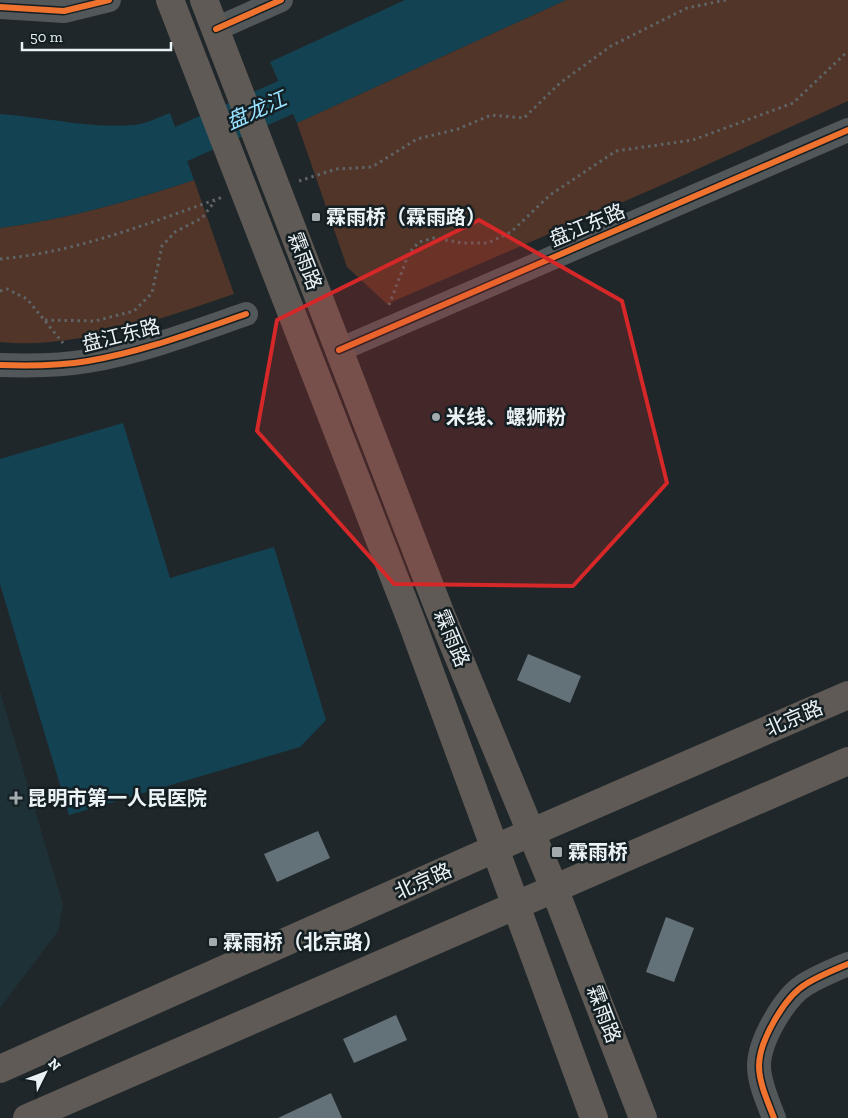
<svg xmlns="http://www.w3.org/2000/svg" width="848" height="1118" viewBox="0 0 848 1118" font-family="'Zilla Slab','Noto Sans SC',serif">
<rect width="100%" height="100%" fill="#20272a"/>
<path fill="#1e3137" d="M0,691L63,905L58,931L0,1008Z"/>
<path fill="#503528" d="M566,0H848V101L662,185L387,304L347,267L297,123Z
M194,180L234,294C164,318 74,350 0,342V228C67,219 131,201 194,180Z"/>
<path fill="#134353" d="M405,0H566L297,123L270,62Z
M170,113L194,180C131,201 67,219 0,228V114C44,117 90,129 134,125C146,124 159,117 170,113Z
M123,423L170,578L274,547L326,720L300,747L69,815L0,584V459Z"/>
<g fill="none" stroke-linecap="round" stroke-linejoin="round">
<path stroke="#134353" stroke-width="36" d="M134,159L159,154L331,77"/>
</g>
<path fill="#637279" d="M528,654L581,676L570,703L517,680Z
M318,831L330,858L277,882L264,854Z
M666,917L694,928L674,982L646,972Z
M396,1015L407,1040L354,1063L343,1039Z
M331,1093L342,1118H278Z"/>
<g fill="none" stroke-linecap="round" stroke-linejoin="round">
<path stroke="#606466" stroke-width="3" stroke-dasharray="2.5 4" stroke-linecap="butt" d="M299,181L336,169L372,167L417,139L458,129L491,115L524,118L560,83L611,46L687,8L726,0
M0,259C78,252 149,223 223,197
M0,291L7,289L27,299L63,343
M389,305L409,253L419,242L434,238L462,243H488L511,232L550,195L616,151L693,140L793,103L848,51
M45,320L95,321L134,311L152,293L162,246L175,232L202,218L215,201"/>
<path stroke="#525759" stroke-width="24" d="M0,7L64,11L109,0
M216,29L281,0
M339,350L848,130
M0,365C29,366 59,366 88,361C142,352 194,332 246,314
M774,1118C768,1102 759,1083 759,1066C759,1041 785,996 806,984C819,976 834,970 848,964"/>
<path stroke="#5f5a55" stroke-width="28" d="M170,0L412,623L594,1118
M204,0L440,612L554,888L643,1118
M0,1069L530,833L848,695
M27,1118L848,761"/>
<g stroke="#141f24" stroke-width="9">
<path id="cycleway" d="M0,7L64,11L109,0
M216,29L281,0
M339,350L848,130
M0,365C29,366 59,366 88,361C142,352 194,332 246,314
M774,1118C768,1102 759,1083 759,1066C759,1041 785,996 806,984C819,976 834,970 848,964"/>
</g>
<use href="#cycleway" stroke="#ef722f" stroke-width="6"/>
</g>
<path fill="#d62828" fill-opacity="0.2" stroke="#d62828" stroke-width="4" stroke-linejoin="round" d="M479,220L622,301L667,483L573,586L394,584L257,431L277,320Z"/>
<g fill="#a4abae" stroke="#141f24" stroke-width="2">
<rect x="311" y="212" width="10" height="10" rx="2.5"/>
<circle cx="436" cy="417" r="5"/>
<path d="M13.5 790.5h5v5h5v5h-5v5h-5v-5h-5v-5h5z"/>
<rect x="551" y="846" width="12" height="12" rx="2.5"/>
<rect x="208" y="937" width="10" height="10" rx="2.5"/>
</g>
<g text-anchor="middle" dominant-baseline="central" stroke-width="5" stroke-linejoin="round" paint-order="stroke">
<g font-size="20" font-weight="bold" fill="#ebf2f5" stroke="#141f24" text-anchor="start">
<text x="326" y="217">霖雨桥（霖雨路）</text>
<text x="446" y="417">米线、螺狮粉</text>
<text x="27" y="798">昆明市第一人民医院</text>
<text x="568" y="852">霖雨桥</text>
<text x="223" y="942">霖雨桥（北京路）</text>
</g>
<g font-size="20" fill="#ebf2f5" stroke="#141f24">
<text transform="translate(587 225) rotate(-23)">盘江东路</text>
<text transform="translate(305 261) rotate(69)">霖雨路</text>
<text transform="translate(121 335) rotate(-14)">盘江东路</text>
<text transform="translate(452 638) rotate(67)">霖雨路</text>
<text transform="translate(794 718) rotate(-23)">北京路</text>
<text transform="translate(423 881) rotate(-24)">北京路</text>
<text transform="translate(604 1014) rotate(69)">霖雨路</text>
</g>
<g font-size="21" font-style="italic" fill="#97e1ff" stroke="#141f24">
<text transform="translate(256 110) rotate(-24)">盘龙江</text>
</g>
</g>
<g transform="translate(45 1073) rotate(48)" stroke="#141f24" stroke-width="4" paint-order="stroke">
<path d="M0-4L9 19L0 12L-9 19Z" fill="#ebf2f5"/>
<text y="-8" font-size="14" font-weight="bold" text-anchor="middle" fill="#ebf2f5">N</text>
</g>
<path d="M22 42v8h149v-8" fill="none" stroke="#ebf2f5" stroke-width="2.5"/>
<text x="30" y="42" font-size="15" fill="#ebf2f5" stroke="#141f24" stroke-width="4" paint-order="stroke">50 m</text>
</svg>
